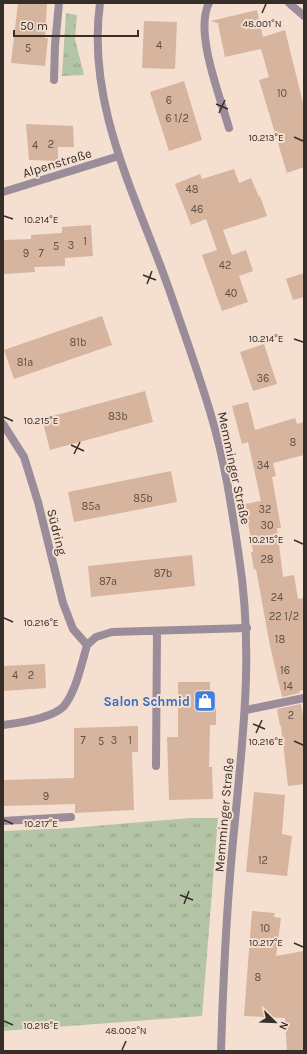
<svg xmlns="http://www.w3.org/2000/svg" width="307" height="1054" viewBox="0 0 307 1054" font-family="Karla,sans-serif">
<defs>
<pattern id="grass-tufts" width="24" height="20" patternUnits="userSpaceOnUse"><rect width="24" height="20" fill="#b4c5a5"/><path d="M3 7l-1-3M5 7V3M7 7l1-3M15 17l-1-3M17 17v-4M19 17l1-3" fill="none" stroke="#93a086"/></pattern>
</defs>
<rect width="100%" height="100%" fill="#f4dfd1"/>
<path fill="url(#grass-tufts)" d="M66,13L77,15L75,39L84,75L62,76Z
M190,818H218L202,1016L3,1031V831L71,828Z"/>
<path fill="#d6b49d" d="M18,3H47L45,38H48L45,66L11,63Z
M257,10L263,37L285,30L304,107V167L287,173L259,80L269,77L261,49L225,57L218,24H220L211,21Z
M144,21L177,22L175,69L142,68Z
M184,81L202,140L169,151L150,92Z
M26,124L73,126L74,147H58V161L29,160Z
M234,169L239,183L251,178L259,197L260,196L267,216L223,230L232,255L246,250L253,271L239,276L248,302L222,311L202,255L217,250L206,219L191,225L175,184L200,174L202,179Z
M91,225L93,256L65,258V266L34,267L35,272L3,274V240L31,239V235L62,233V227Z
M304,273V297L293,300L286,279Z
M102,316L112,345L14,379L4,350Z
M264,344L277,384L253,391L240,352Z
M145,391L153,422L50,450L42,419Z
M248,402L255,430L295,418L297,424L304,422V455L273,463L276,476L272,477L281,528H277L283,577L294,575L298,599L304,598V690L299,691L300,693L282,697L270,646L256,569L254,570L251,552H253L245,504L261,501L248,442L242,444L232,406Z
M171,471L177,502L74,522L68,492Z
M192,555L195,586L91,597L88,566Z
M45,664L46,688L3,691V666Z
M178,682H210V706H216V725H210L209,767H212L213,799L169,800L167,737H178Z
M301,704L304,722V784L288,786L281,726H280L277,709Z
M138,726V752H132L134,810L75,813V804L3,806V780L74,778V728Z
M254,792L285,795L282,834L292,836L287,876L246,872Z
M252,911L275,913L274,917L281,918L276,956L304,951V1051H287L285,1018L244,1016Z"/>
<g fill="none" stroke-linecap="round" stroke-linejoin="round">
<path stroke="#9a8c98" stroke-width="8" d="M54,80L55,45L59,3
M3,821L71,817"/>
<path stroke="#9a8c98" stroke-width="8" d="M209,3C194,32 220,96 229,128
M289,3L304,16
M3,192L119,156
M3,424L24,457L38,502L63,603L73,629L87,645L96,637L112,632L247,628
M246,710L304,698
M3,725C19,723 53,718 64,706C76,691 82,663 87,645
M156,766L157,631"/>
<path stroke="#9a8c98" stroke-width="8" d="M100,3C86,106 137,197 170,292C184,333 199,374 211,415C225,461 232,510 239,557C255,659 241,751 232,852C226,918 223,985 221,1051"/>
</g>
<path fill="none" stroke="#362e29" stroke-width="1.5" d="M262,13L266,4M216,104L228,109M219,113L225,100M294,137L303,141M4,216L13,219M143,275L156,280M147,284L152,271M294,339L303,342M4,417L13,421M71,445L84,451M74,454L80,442M294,540L303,544M4,618L13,622M253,724L265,729M256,733L262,720M294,741L303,745M4,820L13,824M180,895L193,900M184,904L189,891M294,943L303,947M4,1021L13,1025M122,1050L126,1041"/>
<defs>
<g id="shop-square" transform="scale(1.15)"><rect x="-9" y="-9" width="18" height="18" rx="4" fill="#3f7fe0" stroke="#f4dfd1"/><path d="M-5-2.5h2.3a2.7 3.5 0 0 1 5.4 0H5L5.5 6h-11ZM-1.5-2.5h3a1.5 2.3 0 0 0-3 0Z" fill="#fff"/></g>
</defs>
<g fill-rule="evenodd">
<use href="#shop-square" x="205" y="701"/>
</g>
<g text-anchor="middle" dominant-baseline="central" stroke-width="4" stroke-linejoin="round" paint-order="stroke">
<g font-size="11" fill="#5e5046">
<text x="159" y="45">4</text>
<text x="28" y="48">5</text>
<text x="282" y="93">10</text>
<text x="169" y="100">6</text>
<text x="177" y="118">6 1/2</text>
<text x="51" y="144">2</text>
<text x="35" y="145">4</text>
<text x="192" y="189">48</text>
<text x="197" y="209">46</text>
<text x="85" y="241">1</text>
<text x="71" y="245">3</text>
<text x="56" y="246">5</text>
<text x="26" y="253">9</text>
<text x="41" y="253">7</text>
<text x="225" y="265">42</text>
<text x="231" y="293">40</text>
<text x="78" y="342">81b</text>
<text x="25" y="362">81a</text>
<text x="263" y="378">36</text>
<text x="118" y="416">83b</text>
<text x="293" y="442">8</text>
<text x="263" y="465">34</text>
<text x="143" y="498">85b</text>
<text x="91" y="506">85a</text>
<text x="265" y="509">32</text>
<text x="267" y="525">30</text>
<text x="267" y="559">28</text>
<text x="163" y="573">87b</text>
<text x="108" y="581">87a</text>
<text x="277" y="597">24</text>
<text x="284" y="616">22 1/2</text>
<text x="280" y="639">18</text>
<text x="285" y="670">16</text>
<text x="15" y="675">4</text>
<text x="31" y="675">2</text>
<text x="288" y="686">14</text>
<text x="291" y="715">2</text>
<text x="83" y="740">7</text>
<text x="114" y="740">3</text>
<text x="130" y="740">1</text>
<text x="101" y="741">5</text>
<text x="46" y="796">9</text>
<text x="263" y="860">12</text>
<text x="265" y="928">10</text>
<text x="258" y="977">8</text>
</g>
<g font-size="13" fill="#362e29" stroke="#f4dfd1">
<text transform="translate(57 163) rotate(-17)">Alpenstraße</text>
<text transform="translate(234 468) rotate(78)">Memminger Straße</text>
<text transform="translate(57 532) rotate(76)">Südring</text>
<text transform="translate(224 815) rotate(-85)">Memminger Straße</text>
</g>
<g font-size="13" font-weight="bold" fill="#366cbe" stroke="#f4dfd1" text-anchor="end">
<text x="190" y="701">Salon Schmid</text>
</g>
</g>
<g font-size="10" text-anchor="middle" fill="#362e29" stroke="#f4dfd1" stroke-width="4" stroke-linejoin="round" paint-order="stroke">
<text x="262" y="27">48.001°N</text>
<text x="266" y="141">10.213°E</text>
<text x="41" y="223">10.214°E</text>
<text x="266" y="342">10.214°E</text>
<text x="41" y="424">10.215°E</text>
<text x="266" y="543">10.215°E</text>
<text x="41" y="626">10.216°E</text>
<text x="266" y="745">10.216°E</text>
<text x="41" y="827">10.217°E</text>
<text x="266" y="946">10.217°E</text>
<text x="41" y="1029">10.218°E</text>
<text x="126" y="1034">48.002°N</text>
</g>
<rect width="307" height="1054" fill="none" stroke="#362e29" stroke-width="8"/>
<g transform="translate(275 1022) rotate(113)" stroke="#f4dfd1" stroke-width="3" paint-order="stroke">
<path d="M0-3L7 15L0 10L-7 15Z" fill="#362e29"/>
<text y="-6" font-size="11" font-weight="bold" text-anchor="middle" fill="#362e29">N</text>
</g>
<path d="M14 30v6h124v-6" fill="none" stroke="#362e29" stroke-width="2"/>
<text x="20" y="30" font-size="12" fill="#362e29" stroke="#f4dfd1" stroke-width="3" paint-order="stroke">50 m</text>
</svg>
